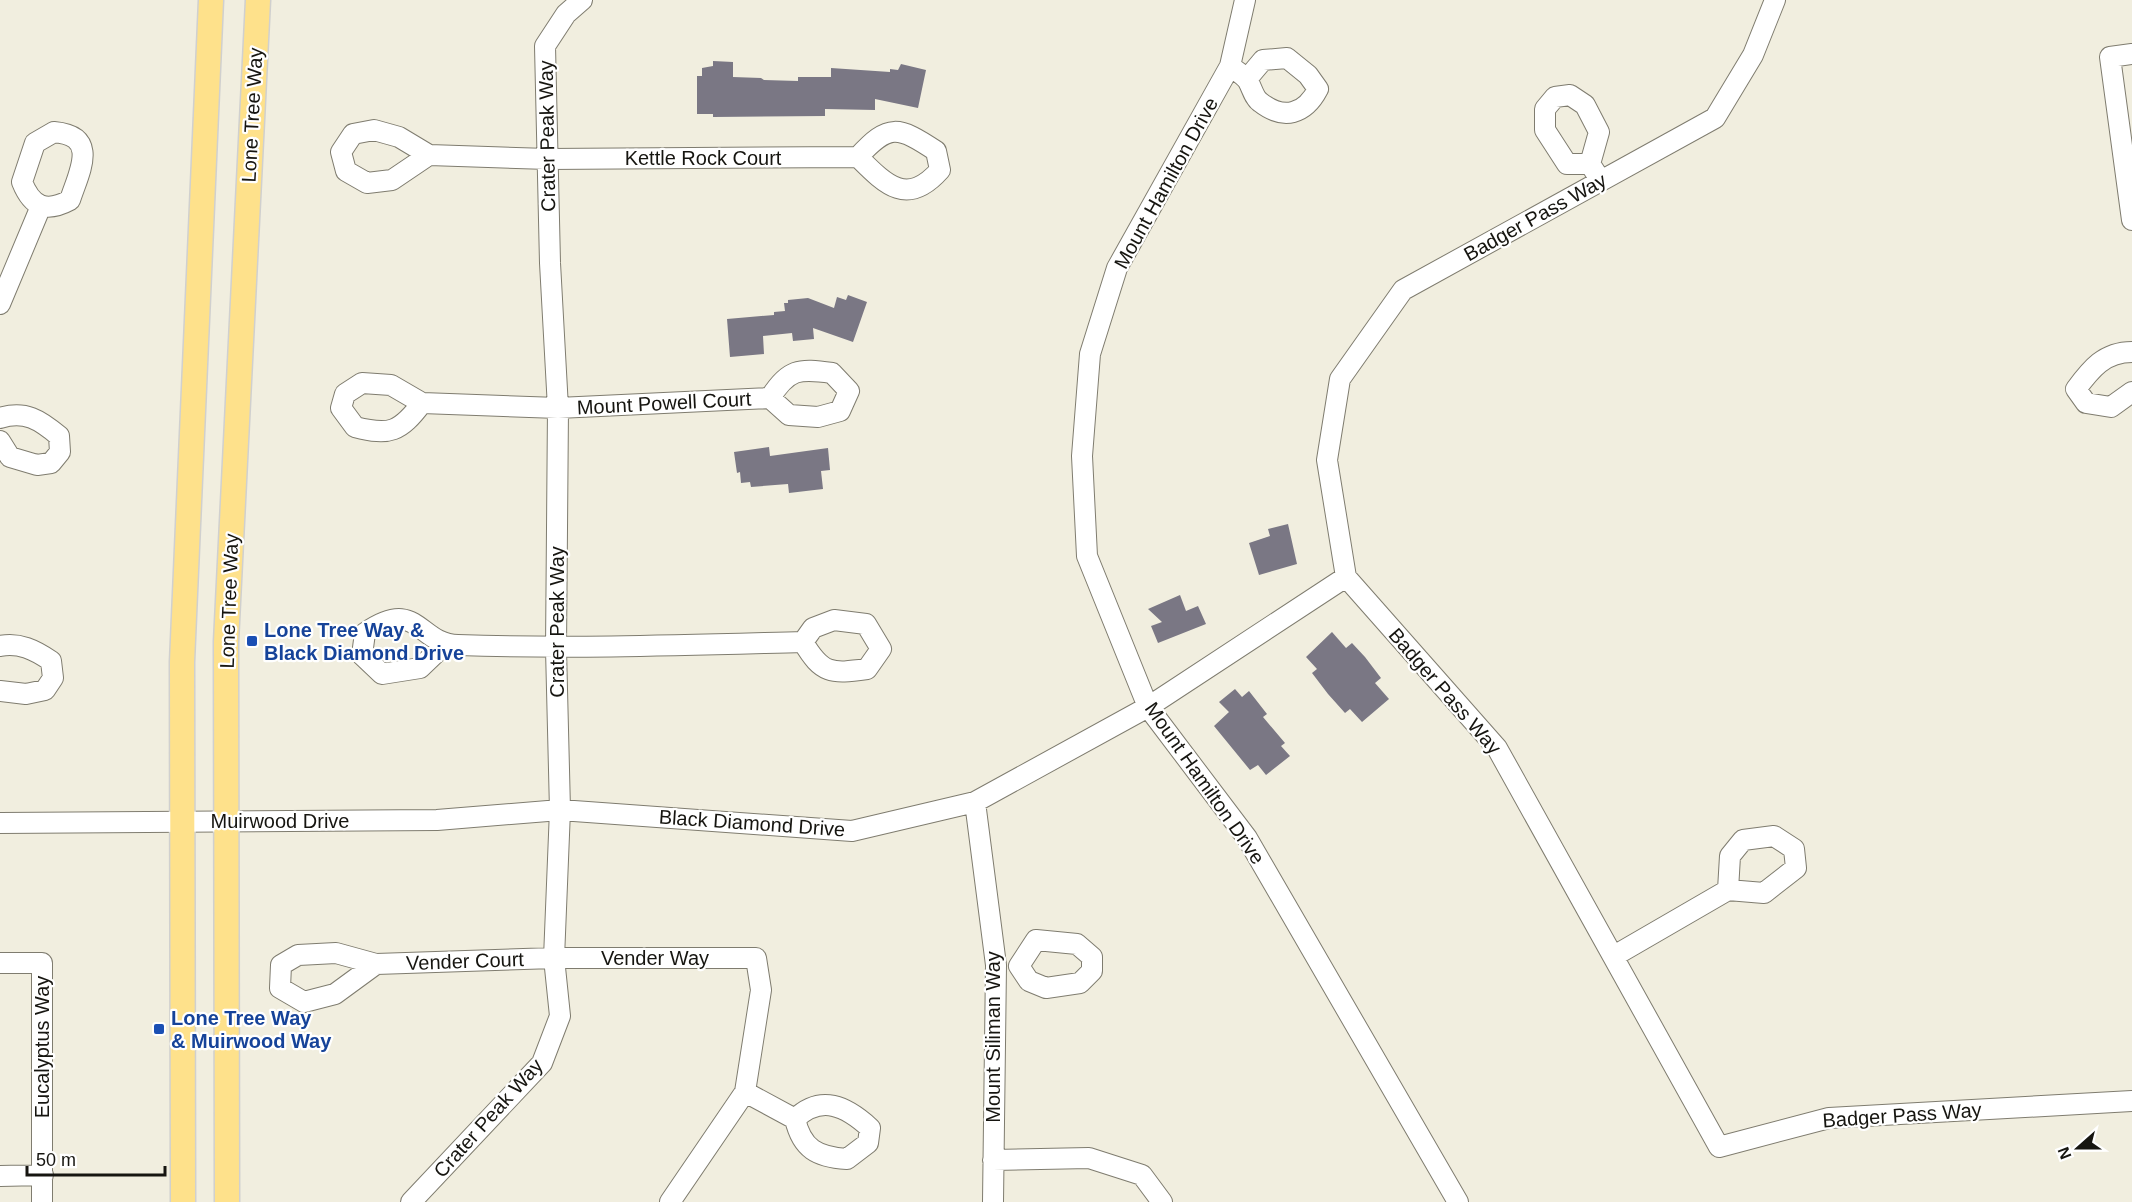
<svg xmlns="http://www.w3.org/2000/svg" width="2132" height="1202" viewBox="0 0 2132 1202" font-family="Arial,sans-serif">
<rect width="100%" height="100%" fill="#f1eedf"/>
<path fill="#7a7784" d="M713,61L733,62V77L761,78L764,80L798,81V77H831V68L890,72V69L898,70L901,64L926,70L918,108L875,99V110L825,109V116L713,117V114H697V76H702V68L713,66Z
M848,295L867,302L853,342L813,328L814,339L793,341L792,333L763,336L764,354L730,357L727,319L774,315V312L785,311L784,303H788V300L808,298L834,308L837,297L846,300Z
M769,447L770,456L828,448L830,470L821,471L823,489L789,493L788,484L751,487L750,482L741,483L740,472L737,473L734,452Z
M1288,524L1297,564L1259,575L1249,543L1270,536L1268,529Z
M1180,595L1186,611L1198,606L1206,624L1158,643L1151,626L1162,622L1148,609Z
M1332,632L1346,648L1352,643L1365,657L1381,678L1375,683L1389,699L1362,722L1350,709L1345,713L1328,694L1312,673L1317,669L1306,657Z
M1235,689L1242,697L1249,691L1267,714L1263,717L1285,743L1281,746L1290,756L1266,775L1258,765L1250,770L1214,726L1229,712L1219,702Z"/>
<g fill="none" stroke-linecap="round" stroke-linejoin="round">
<g stroke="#7f7c6f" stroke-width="22">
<path id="minor" d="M1245,0L1230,66L1117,268L1090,354L1082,456L1087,556L1148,707L1247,838L1458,1202
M1775,0L1753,55L1715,118L1403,290L1340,379L1327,460L1346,577L1497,748L1719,1147L1829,1118L2132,1101
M2132,54L2110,57L2132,220
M1230,66C1236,71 1244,75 1248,81C1252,88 1254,98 1260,102C1284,121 1305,114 1318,89L1308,75L1287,58L1263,60L1247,79
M54,132C100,136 79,172 70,200C46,213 32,207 22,182L35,143Z
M429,155L392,180L367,183L346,171L341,152L353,134L374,130L399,137L429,155L548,159L858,157C886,185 907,207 940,170L936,151C898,126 889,123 858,157
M1590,164H1567L1545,130V109L1555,97L1570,95L1585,105L1599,132L1590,164L1601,181
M0,304L41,206
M2132,352C2104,352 2091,369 2076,389L2086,403L2111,407L2132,392
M422,403C400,432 390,436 355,427L341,408L345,394L362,383L391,385L422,403L558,408L770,398L789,415L818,417L840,411L849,391L832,373C799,368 788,369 770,398
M0,418C25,410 40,420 59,436L60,452L51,463L37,465L10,457L0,441
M834,620L866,624L881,649L867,669C831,674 822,674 803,642L813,628Z
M444,645L420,668L382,674L362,655L365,633C418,596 417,644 458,645C573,649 688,645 803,642
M0,646C19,642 35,650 51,661L53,678L45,690L26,694L0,691
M975,802L996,965L993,1202
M0,823L437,820L560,810L852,831L975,802L1148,707L1346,577
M1036,940L1077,944L1092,957V971L1080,983L1046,988L1029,981L1019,966Z
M1614,956L1728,890L1764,893L1796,868L1794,849L1774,836L1743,840L1730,856L1728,890
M0,963H42V1202
M376,964L335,994L304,1002L280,988L281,965L298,955L336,953L376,964L554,958H756L761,990L745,1092L670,1202
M745,1092L795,1119C802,1149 817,1157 847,1159L868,1143L870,1128C846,1106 821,1094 795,1119
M993,1160L1089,1158L1142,1175L1162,1202
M0,1176L43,1175
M411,1202L542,1063L560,1016L554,958L560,810L556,649L558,408L550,263L545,46L566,14L582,0"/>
</g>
<g stroke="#d0d0cf" stroke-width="27">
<path id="major" d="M183,1202L182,662L211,0
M227,1202L226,642L258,0"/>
</g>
<use href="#minor" stroke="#fff" stroke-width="20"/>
<use href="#major" stroke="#fee18b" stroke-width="24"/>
</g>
<g fill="#1a4fb4" stroke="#fff" stroke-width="2">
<rect x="246" y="635" width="12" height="12" rx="3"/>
<rect x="153" y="1023" width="12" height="12" rx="3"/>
</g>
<g text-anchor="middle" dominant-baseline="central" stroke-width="4.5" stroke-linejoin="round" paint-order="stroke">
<g font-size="20" fill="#161510" stroke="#fff">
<text transform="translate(252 115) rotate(-87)">Lone Tree Way</text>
<text transform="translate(547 136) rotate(-91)">Crater Peak Way</text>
<text x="703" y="158">Kettle Rock Court</text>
<text transform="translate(1166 183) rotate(-61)">Mount Hamilton Drive</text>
<text transform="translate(1535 217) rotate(-29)">Badger Pass Way</text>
<text transform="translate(664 403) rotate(-3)">Mount Powell Court</text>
<text transform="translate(229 601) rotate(-88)">Lone Tree Way</text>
<text transform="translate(557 622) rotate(-90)">Crater Peak Way</text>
<text transform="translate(1445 691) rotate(49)">Badger Pass Way</text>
<text transform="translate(1205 783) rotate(55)">Mount Hamilton Drive</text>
<text x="280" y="821">Muirwood Drive</text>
<text transform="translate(752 823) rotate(4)">Black Diamond Drive</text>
<text x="655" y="958">Vender Way</text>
<text transform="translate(465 961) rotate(-2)">Vender Court</text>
<text transform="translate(993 1037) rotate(-90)">Mount Siliman Way</text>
<text transform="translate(42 1047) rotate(-90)">Eucalyptus Way</text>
<text transform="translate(1902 1115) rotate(-4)">Badger Pass Way</text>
<text transform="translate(488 1118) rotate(-48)">Crater Peak Way</text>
</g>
<g font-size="20" font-weight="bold" fill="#164399" stroke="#fff" text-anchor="start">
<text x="264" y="630">Lone Tree Way &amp;<tspan x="264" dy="23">Black Diamond Drive</tspan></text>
<text x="171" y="1018">Lone Tree Way<tspan x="171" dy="23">&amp; Muirwood Way</tspan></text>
</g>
</g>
<g transform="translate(2078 1148) rotate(249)" stroke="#ffffff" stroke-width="4.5" paint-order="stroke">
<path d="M0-4.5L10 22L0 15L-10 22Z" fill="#161510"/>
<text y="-9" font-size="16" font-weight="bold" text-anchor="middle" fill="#161510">N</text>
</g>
<path d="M27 1166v9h138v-9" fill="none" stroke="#161510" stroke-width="3"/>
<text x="36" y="1166" font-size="18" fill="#161510" stroke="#ffffff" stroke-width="4.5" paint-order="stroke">50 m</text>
</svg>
